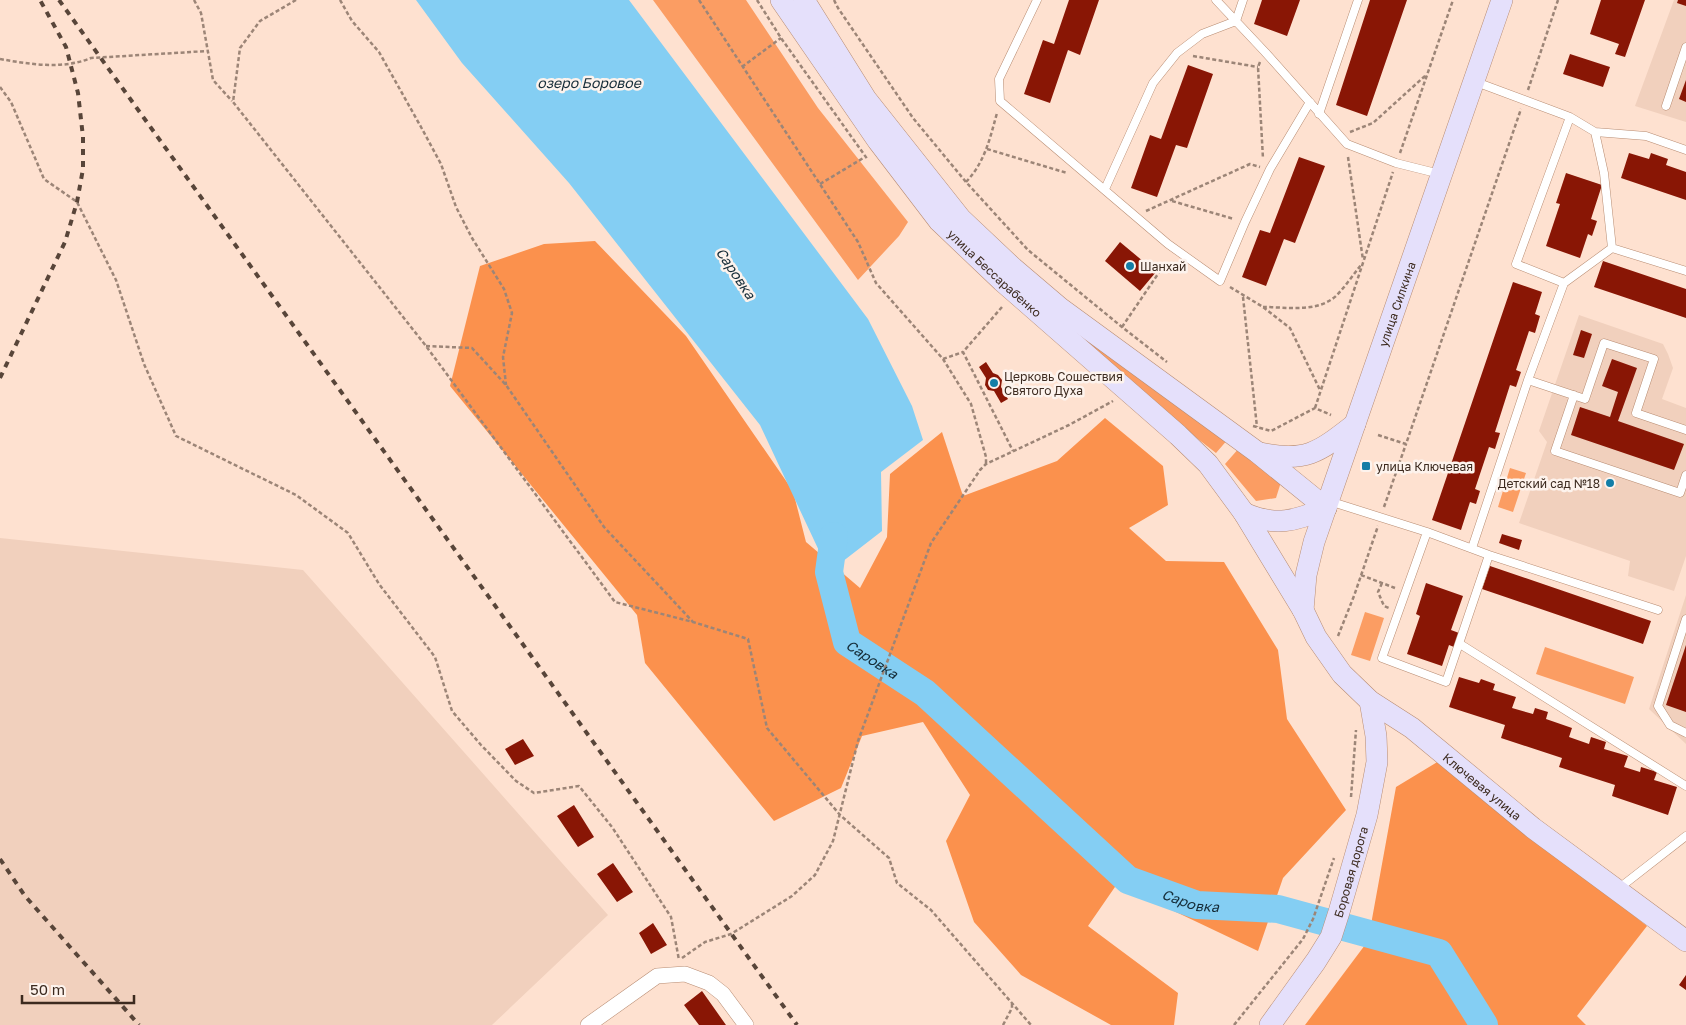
<svg xmlns="http://www.w3.org/2000/svg" width="1686" height="1025" viewBox="0 0 1686 1025" font-family="'Golos Text',sans-serif">
<rect width="100%" height="100%" fill="#fee1d0"/>
<path fill="#f1d0bd" d="M1674,0H1686V122L1635,106Z
M1579,315L1663,344L1668,354L1673,368L1662,399L1686,408V556L1674,591L1628,576L1630,561L1519,523L1547,442L1539,431Z
M0,538L303,570L608,915L492,1025H0Z
M1686,595V744L1649,709Z"/>
<path fill="#fb9d63" d="M653,0H746L818,108L908,222L899,236L858,280Z
M1014,276L1229,438L1216,453L1162,411Z
M1240,447L1281,482L1276,498L1256,501L1225,464Z
M1510,468L1526,473L1513,512L1498,507Z
M1365,612L1384,618L1370,661L1351,655Z
M1545,647L1634,677L1625,704L1536,674Z"/>
<path fill="#fb914d" d="M595,241L686,336L793,491L806,542L860,588L887,537L890,474L942,432L963,496L1057,461L1105,418L1163,466L1168,505L1129,528L1166,561L1224,562L1278,650L1287,719L1346,810L1283,878L1258,951L1117,884L1088,926L1178,993L1174,1025H1111L1021,975L974,922L946,841L970,795L923,722L862,736L841,788L774,821L645,663L637,615L450,386L480,266L544,244Z
M1439,761L1647,926L1577,1016L1586,1025H1305L1368,941L1396,787Z"/>
<path fill="#84cef3" d="M416,0H629L868,319L912,406L923,440L881,472L882,531L829,572L760,425L569,183L462,63Z"/>
<g fill="none" stroke-linecap="round" stroke-linejoin="round">
<path stroke="#84cef3" stroke-width="28" id="s1" d="M834,536L829,572L847,642L925,693L1128,880L1197,905L1278,909L1439,953L1484,1025"/>
</g>
<path fill="#891605" d="M1069,0H1099L1080,55L1068,50L1050,103L1024,94L1043,40L1054,44Z
M1262,0H1300L1287,36L1254,24Z
M1370,0H1407L1367,116L1336,105Z
M1601,0H1645L1625,57L1615,54L1619,44L1590,34Z
M1678,0H1686V6L1677,3Z
M1570,54L1610,67L1603,87L1563,74Z
M1188,65L1213,74L1187,148L1176,145L1157,197L1131,188L1150,135L1161,139Z
M1686,80V102L1679,99Z
M1629,153L1649,159L1651,153L1668,159L1666,165L1686,172V200L1621,178Z
M1299,157L1325,166L1295,243L1284,239L1266,286L1242,277L1260,230L1270,233Z
M1566,173L1602,185L1591,219L1597,221L1592,236L1588,234L1580,258L1546,246L1560,204L1556,203Z
M1120,242L1156,272L1140,291L1105,261Z
M1603,261L1686,289V318L1594,287Z
M1513,282L1542,292L1535,314L1540,316L1535,333L1529,331L1516,370L1521,372L1516,387L1510,385L1495,432L1500,433L1495,449L1489,447L1475,489L1480,491L1476,504L1470,502L1461,530L1432,520Z
M1581,330L1592,334L1584,358L1573,355Z
M1612,359L1637,368L1618,421L1684,444L1674,470L1571,435L1580,407L1610,417L1618,392L1602,386Z
M986,362L993,373L998,375L1002,380L1001,387L1008,399L1001,403L994,391L988,390L985,385L986,378L979,367Z
M1502,534L1522,540L1519,550L1499,543Z
M1490,566L1651,621L1643,644L1482,589Z
M1426,583L1463,596L1451,630L1459,633L1454,647L1449,645L1442,666L1407,654L1420,616L1416,614Z
M1686,645V712L1666,705Z
M1459,677L1479,683L1481,679L1495,684L1493,690L1516,697L1512,708L1533,714L1535,708L1548,712L1546,719L1572,728L1569,737L1589,744L1591,737L1606,742L1604,749L1628,756L1624,767L1640,772L1641,767L1657,772L1654,780L1677,787L1668,815L1612,796L1615,785L1559,767L1562,758L1501,738L1505,725L1449,707Z
M523,739L534,756L515,765L505,749Z
M574,805L594,837L578,847L557,816Z
M613,863L633,892L617,902L597,874Z
M653,923L667,945L651,954L639,933Z
M1686,975V990L1679,985Z
M702,991L726,1025H699L684,1005Z"/>
<g fill="none" stroke-linecap="round" stroke-linejoin="round">
<g stroke="#b88c72" stroke-width="9">
<path id="lane" d="M1037,0L999,79L1000,101L1168,244L1220,281L1245,222L1270,169L1310,102
M1216,0L1265,52L1347,144L1396,163L1440,174
M1476,82L1570,117L1595,132L1646,136L1686,150
M1666,106L1686,47
M1319,114L1358,0
M1595,132L1604,173L1612,248L1686,271
M1105,189L1153,83L1177,53L1202,34L1236,21L1243,0
M1564,283L1516,264L1570,117
M1528,380L1585,399L1604,343L1654,359L1636,413L1686,430
M1574,395L1555,451L1680,493L1686,475
M1329,501L1427,532
M1427,532L1489,555L1446,682L1382,658Z
M1472,548L1528,380L1564,283L1612,248
M1489,555L1658,610
M1686,619L1658,706L1670,725L1686,733
M1460,644L1686,786
M1618,889L1686,836"/>
</g>
<g stroke="#b88c72" stroke-width="16">
<path id="street" d="M588,1025L657,976L685,974L709,983L723,994L746,1025"/>
</g>
<g stroke="#b88c72" stroke-width="22">
<g id="secondary">
<path id="s2" d="M781,0L878,141L939,221L1002,281L1178,435L1208,464L1244,513L1303,610L1316,637L1342,674L1370,701L1412,728L1533,828L1686,941"/>
<path d="M804,0L866,99L961,219L1013,268L1060,308L1257,452L1326,508"/>
<path d="M1260,453C1306,463 1319,452 1355,424"/>
<path d="M1244,513C1275,527 1296,521 1326,508"/>
<path id="s3" d="M1303,610L1306,575L1314,542L1502,0"/>
<path id="s4" d="M1270,1025L1316,961L1331,937L1339,912L1367,815L1377,762L1376,736L1370,701"/>
</g>
</g>
<path stroke="#9c8577" stroke-width="2.5" stroke-dasharray="4 2.5" stroke-linecap="butt" d="M194,0L201,13L213,80L232,101
M296,0L260,21L240,48L233,102L426,346L615,602L693,622L748,639L767,728L840,815L889,858L897,883L931,910L1031,1025
M340,0L352,21L379,52L421,127L441,164L456,207L472,238L504,289L512,313L503,357L506,385
M699,0L858,242L876,283L943,359L971,404L986,457V464
M757,0L781,38L868,160
M834,0L838,8L913,118L966,182L1028,250L1122,327L1167,362
M1193,56L1258,67
M0,59C29,64 62,70 91,58L208,51
M1260,62L1258,67L1263,159
M742,67L781,38
M0,87L11,102L44,179L77,202L116,280L144,364L176,436L296,495L348,533L379,584L435,657L452,711L481,745L516,781L534,793L579,786L612,827L671,917L679,960
M1528,90L1558,0
M1350,132L1373,123L1426,75
M987,149L1067,173
M1400,153L1453,0
M1348,157L1363,260
M966,182C985,162 990,138 997,113
M820,184L865,157
M1172,201L1234,219
M1146,211L1250,164L1260,167
M1230,287L1263,307L1290,328L1320,390
M1243,297L1257,427
M1002,307L963,352L1013,451
M1263,307C1286,307 1317,313 1336,296C1345,287 1353,275 1361,265
M1122,327L1160,271V262
M426,346L472,348L506,385L604,527L693,622
M943,359L963,352
M1315,408L1393,172
M1253,426L1271,431L1315,408L1331,415
M1378,435L1406,444L1521,109
M1384,507L1406,444
M1361,575L1395,588
M1382,583L1378,592L1384,606L1389,608
M1338,636L1354,596L1378,526
M1351,797L1356,730
M682,958L705,942L731,934L792,896L815,875L833,841L858,741L931,543L980,470L986,464L1069,425L1113,401
M1003,1025L1012,1008V1004
M1234,1025L1303,939L1313,919L1334,858"/>
<use href="#lane" stroke="#fff" stroke-width="8"/>
<use href="#street" stroke="#fff" stroke-width="15"/>
<use href="#secondary" stroke="#e5e0fb" stroke-width="21"/>
<path stroke="#584539" stroke-width="4" stroke-dasharray="6 6" stroke-linecap="butt" d="M59,0L797,1025
M0,378L65,242L77,202L83,169V137L78,93L66,47L40,0
M0,859L25,896L139,1025"/>
</g>
<g fill="#137ea7" stroke="#fdf3ed" stroke-width="2">
<circle cx="1130" cy="266" r="5"/>
<circle cx="994" cy="383" r="5"/>
<rect x="1361" y="461" width="10" height="10" rx="2.5"/>
<circle cx="1610" cy="483" r="5"/>
</g>
<g text-anchor="middle" dominant-baseline="central" stroke-width="5" stroke-linejoin="round" paint-order="stroke">
<g font-size="12" fill="#3c2a1f" stroke="#fdf3ed" text-anchor="start">
<text x="1140" y="266">Шанхай</text>
<text x="1004" y="376">Церковь Сошествия<tspan x="1004" dy="14">Святого Духа</tspan></text>
<text x="1376" y="466">улица Ключевая</text>
<text x="1600" y="483" text-anchor="end">Детский сад №18</text>
</g>
<g font-size="12" fill="#3c2a1f" stroke="#fdf3ed">
<text stroke="none"><textPath href="#s2" startOffset="348">улица Бессарабенко</textPath></text>
<text stroke="none"><textPath href="#s3" startOffset="321">улица Силкина</textPath></text>
<text stroke="none"><textPath href="#s2" startOffset="1064">Ключевая улица</textPath></text>
<text stroke="none"><textPath href="#s4" startOffset="175">Боровая дорога</textPath></text>
</g>
<g font-size="14" font-style="italic" fill="#152c38" stroke="#fdf3ed">
<text x="589" y="82">озеро Боровое</text>
<text transform="translate(736 273) rotate(56)">Саровка</text>
<text stroke="none"><textPath href="#s1" startOffset="139">Саровка</textPath></text>
<text stroke="none"><textPath href="#s1" startOffset="544">Саровка</textPath></text>
</g>
</g>
<path d="M22 995v8h112v-8" fill="none" stroke="#3c2a1f" stroke-width="2.5"/>
<text x="30" y="995" font-size="15" fill="#3c2a1f" stroke="#fdf3ed" stroke-width="4" paint-order="stroke">50 m</text>
</svg>
